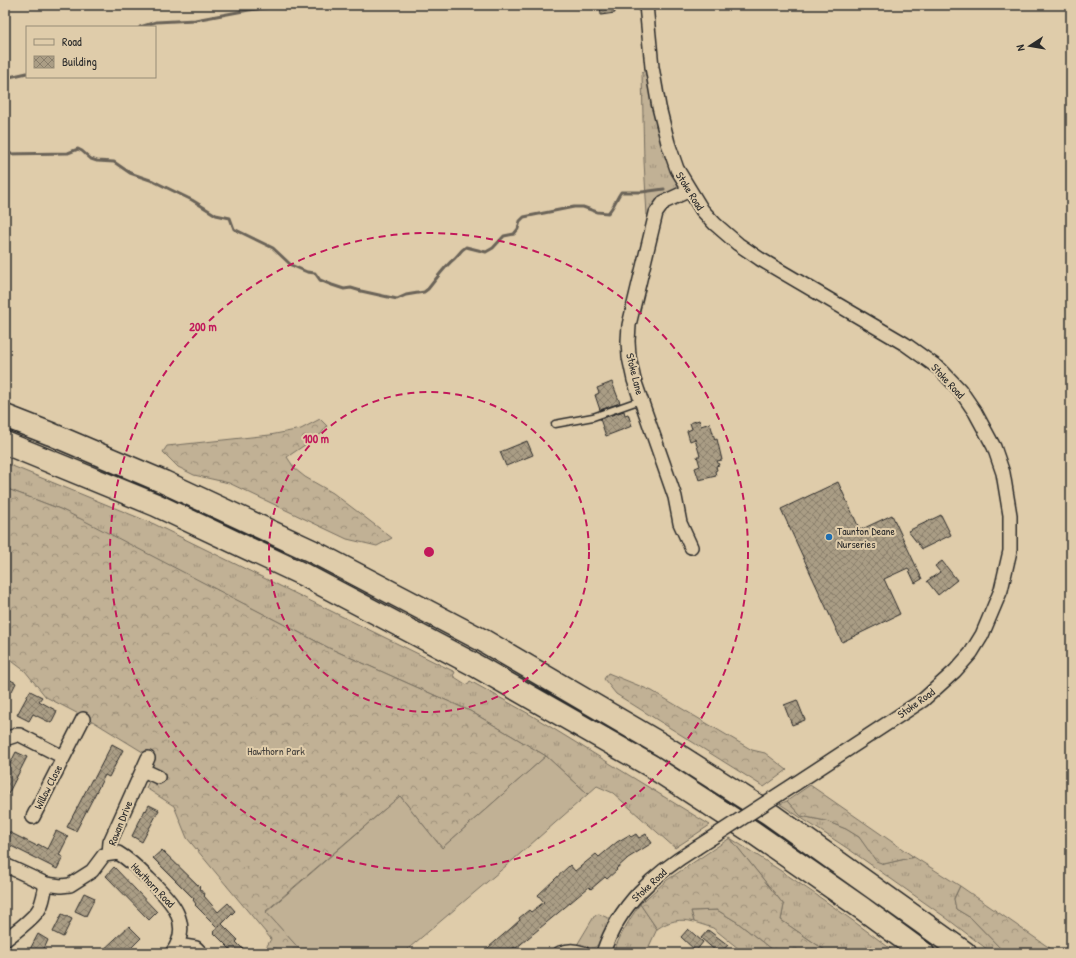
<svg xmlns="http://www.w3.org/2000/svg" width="1076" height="958" viewBox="0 0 1076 958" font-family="'Patrick Hand',sans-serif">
<defs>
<pattern id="grass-tufts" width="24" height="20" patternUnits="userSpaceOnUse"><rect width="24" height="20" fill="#c1b195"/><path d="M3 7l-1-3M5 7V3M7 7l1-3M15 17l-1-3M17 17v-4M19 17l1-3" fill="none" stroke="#9d907a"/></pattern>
<pattern id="forest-crowns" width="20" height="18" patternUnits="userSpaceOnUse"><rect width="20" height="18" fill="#c1b195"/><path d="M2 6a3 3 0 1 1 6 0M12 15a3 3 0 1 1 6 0" fill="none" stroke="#9d907a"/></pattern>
<pattern id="building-cross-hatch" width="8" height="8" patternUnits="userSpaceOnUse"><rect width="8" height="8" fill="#aa9d85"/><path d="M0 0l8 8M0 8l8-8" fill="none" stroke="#8b806d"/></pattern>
</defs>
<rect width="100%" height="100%" fill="#dfccaa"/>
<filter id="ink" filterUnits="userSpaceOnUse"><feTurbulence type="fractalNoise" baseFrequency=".025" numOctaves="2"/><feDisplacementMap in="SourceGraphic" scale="8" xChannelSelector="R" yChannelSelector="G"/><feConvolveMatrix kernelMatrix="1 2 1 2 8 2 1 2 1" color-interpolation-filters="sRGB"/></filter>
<g filter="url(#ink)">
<path fill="url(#grass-tufts)" stroke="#766e60" d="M646,70L648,73C652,102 657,129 666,157C669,165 681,178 678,188C675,195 667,196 661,200C655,204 651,209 647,216L644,161L642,73Z
M5,463L154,524L455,672L453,676L467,685L470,681L531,715L710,825L675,848L613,793L597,786L588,794L546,756L470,711L329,648L60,509L5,488Z
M787,801L801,816L826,821L846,829L859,837L877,861L884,864L914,857L960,886L954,898L956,909L971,918L1002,950L1007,953H992L945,917L850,850L780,804Z
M730,838C787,874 843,912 896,953H829L781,920L784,905Z
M640,904L657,929L646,953H613C620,935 629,920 640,904Z
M717,910L737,922L776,953H744L713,928L694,922L691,911Z
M599,914L608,918H614C608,928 602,948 589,949C585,949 580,946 577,945L595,915Z"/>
<path fill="url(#forest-crowns)" stroke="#766e60" d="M320,419L327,426L321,434L287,457L295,469L305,477L333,493L392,538L377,546L347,539L229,483L194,475L178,467L163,452L167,446L270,435L301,429Z
M5,488L60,509L83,520L329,648L470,711L546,756L442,848L400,796L266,911L303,953H263L271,939L187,838L174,806L146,788L149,781L139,771L146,754L94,722L46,697L25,671L5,656Z
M608,673L652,691L752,750L765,753L787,770L764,787L616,694L604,679Z
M810,785L914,857L884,864L876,861L859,837L846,829L826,821L801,816L787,801Z
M730,838L784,905L781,920L829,953H776L737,922L717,910L691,911L694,922C680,918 669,921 657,929L640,904L667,880Z
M960,886L1057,953H1007L1002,950L971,918L956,909L954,899Z"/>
<path fill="#c1b195" stroke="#766e60" d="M546,756L588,794L513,860L403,953H303L266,912L400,796L442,848Z"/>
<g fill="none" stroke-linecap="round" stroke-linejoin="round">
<path stroke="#6b6459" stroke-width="3" d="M140,27L156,22L195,20L249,10L288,5
M5,78L27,73
M5,154L68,153L78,149L82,151L91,159L97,161L114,162L130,173L153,181L192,200L216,215L230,218L234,229L273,248L291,265L307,272L315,273L320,280L332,285L344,289L351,288L361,291L397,299L406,295L424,292L428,289C437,278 444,267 455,258C459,254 461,250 466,247L486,252L493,248L504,236L514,234L518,229L520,221L524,217L574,207H583L597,212L608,213C614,207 616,199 621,192H642L664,189"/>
</g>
<path fill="url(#building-cross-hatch)" stroke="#2b2b2b" d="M600,5H614L615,13L601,15Z
M612,382L620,403L600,410L595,395L599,393L597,388Z
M624,411L625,415L628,414L632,426L606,436L600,419Z
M699,420L701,426L710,423L715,440L717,439L722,460L717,461L719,465L716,466L717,470L715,471L716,476L699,480L695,468L700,466L697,456H700L695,439L690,441L687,431L692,429L690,423Z
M527,441L533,455L506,466L500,452Z
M838,482L860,530L892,515L922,579L915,583L908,568L884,579L900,614L842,642L781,509Z
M941,515L951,535L922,549L908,531Z
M942,561L957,580L938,595L927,581L940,572L935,566Z
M5,677L16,683L12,691L5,687Z
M30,691L42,697L39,701L57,711L51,723L33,714L29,721L17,715Z
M797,700L805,720L792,725L784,705Z
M112,744L123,750L109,777L105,775L76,831L67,827L92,779H94Z
M16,752L27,757L5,800V774Z
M149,805L159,810L142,842L132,836L145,810L146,811Z
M5,830L37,846L38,844L47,849L56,831L68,837L59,855L63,857L57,869L5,843Z
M636,834L639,838L646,834L652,843L628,858L616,869L617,870L607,879L605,877L591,889L589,887L515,949L514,947L507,953H482L510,929L520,920L519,918L529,910L531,912L544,902L538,895L570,865L575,871L596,854L599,857L617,842L629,835L631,837Z
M162,850L200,887L199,888L205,895L204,896L218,912L228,903L235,911L218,928L195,905L196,904L193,900L194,899L153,858Z
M114,867L157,912L149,920L106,876Z
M84,893L95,898L86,916L75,911Z
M62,914L72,919L63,937L53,932Z
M222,924L238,940L236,942L247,953H234L213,932Z
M129,926L141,938L130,949L125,953H100Z
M688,929L703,942L696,951L681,937Z
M708,930L728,945L721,953H718L701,938Z
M38,934L48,940L44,949L41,953H28Z"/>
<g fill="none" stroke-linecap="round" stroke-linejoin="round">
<g stroke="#2b2b2b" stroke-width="9">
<path id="lane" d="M555,424L593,417L641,400"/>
</g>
<g stroke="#2b2b2b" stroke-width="16">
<path id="street" d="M646,5L652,67L659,107L668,143L677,169L702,210L715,224L738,244L760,259L905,344L940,369L960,390L975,412L994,447L1003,473L1010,515V551L1001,590L982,635L971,653L955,671L923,700L795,784
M690,190L664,202L656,213L629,325L628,341L629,357L634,380L675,497L680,523L691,547
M5,739L17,735H20L63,757
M143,770L158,777
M33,817L83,719
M109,853L110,842L148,758
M5,865L46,884L61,886L70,885L92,871L104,855L118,853C130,860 139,869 149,879C170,899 194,923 172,953
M5,940C16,931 28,923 37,912C43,905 44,893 46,884
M178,945L196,948L201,953
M560,953C569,950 574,950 583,953
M603,953C619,904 654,874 696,848"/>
</g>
<g stroke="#2b2b2b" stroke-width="25">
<path id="highway" d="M5,416L51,434L164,482L312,551L484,641L662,745L770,814L965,953
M5,443L156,505L304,575L471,663L651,766L754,833L863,909L923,953"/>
</g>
<use href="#lane" stroke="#dfccaa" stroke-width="6"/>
<use href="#street" stroke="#dfccaa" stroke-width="13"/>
<use href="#highway" stroke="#dfccaa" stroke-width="22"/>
<g stroke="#2b2b2b" stroke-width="16" stroke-linecap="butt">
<path id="street-bridge" d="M696,848L795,784"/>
</g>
<use href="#street-bridge" stroke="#dfccaa" stroke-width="13"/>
</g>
</g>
<g fill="none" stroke="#c2185b" stroke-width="2" stroke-dasharray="7 5">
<circle cx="429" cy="552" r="160"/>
<circle cx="429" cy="552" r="319"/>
</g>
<circle fill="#1f6fb2" stroke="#dfccaa" stroke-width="1.5" cx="829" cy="537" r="4"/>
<g text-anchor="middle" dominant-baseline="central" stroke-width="4" stroke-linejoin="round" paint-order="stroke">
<g font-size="11" fill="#2b2b2b" stroke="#dfccaa">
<text transform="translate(690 191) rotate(58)">Stoke Road</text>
<text transform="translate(635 374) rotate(76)">Stoke Lane</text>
<text transform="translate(948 381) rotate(47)">Stoke Road</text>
<text transform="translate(916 703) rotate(-36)">Stoke Road</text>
<text transform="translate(48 787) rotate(-63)">Willow Close</text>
<text transform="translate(120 823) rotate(-68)">Rowan Drive</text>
<text transform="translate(153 885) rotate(46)">Hawthorn Road</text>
<text transform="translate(649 885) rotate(-43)">Stoke Road</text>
</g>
<g font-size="11" fill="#2b2b2b" stroke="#dfccaa" text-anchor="start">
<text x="837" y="531">Taunton Deane<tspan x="837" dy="13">Nurseries</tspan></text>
</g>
<g font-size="11" fill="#423f3b" stroke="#dfccaa">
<text x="276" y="751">Hawthorn Park</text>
</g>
</g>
<circle cx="429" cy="552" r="6" fill="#c2185b" stroke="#dfccaa" stroke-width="2"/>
<g font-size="12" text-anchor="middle" font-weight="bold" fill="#c2185b" stroke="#dfccaa" stroke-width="4" stroke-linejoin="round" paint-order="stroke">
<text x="203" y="331">200 m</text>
<text x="316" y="443">100 m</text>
</g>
<rect width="1076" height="958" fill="none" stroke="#dfccaa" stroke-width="20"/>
<rect x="10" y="10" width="1056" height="938" fill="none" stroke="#2b2b2b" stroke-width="1.5" filter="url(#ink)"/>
<rect x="26" y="26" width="130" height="52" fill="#dfccaa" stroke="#978c77"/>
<rect x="34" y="39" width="20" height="6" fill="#dfccaa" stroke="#978c77"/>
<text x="62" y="46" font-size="12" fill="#2b2b2b">Road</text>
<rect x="34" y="56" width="20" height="12" fill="url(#building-cross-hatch)" stroke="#978c77"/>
<text x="62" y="66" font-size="12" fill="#2b2b2b">Building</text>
<g transform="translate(1030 46) rotate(258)" stroke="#dfccaa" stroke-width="3" paint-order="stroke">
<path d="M0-3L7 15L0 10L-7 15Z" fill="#2b2b2b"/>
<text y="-6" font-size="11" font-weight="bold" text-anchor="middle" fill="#2b2b2b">N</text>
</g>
</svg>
